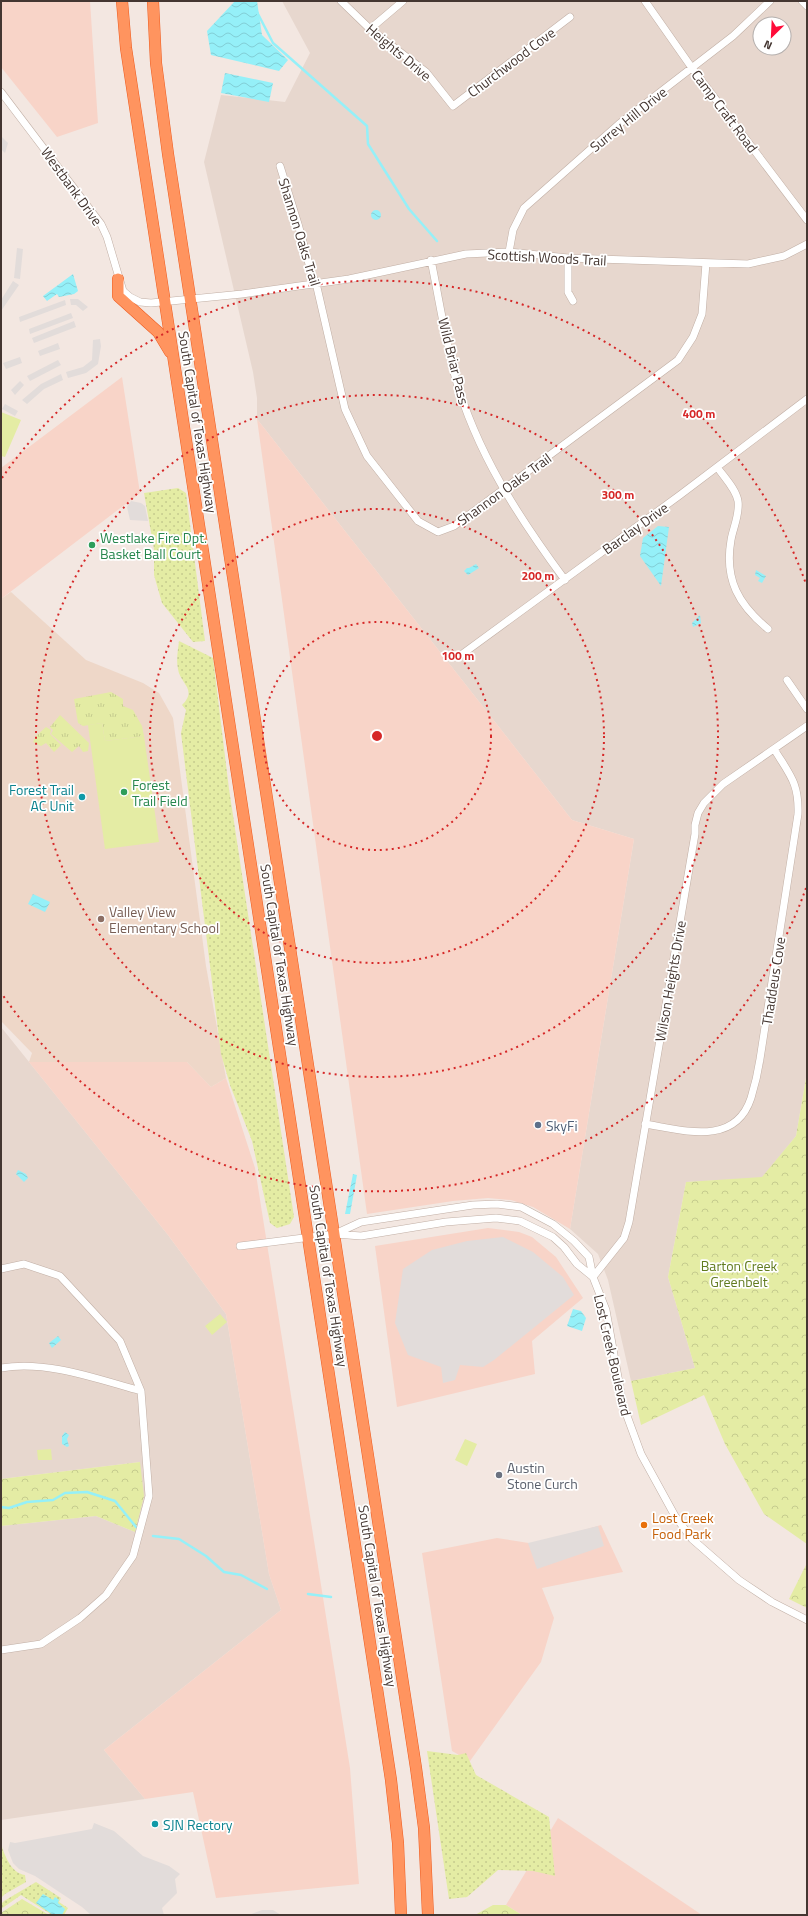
<svg xmlns="http://www.w3.org/2000/svg" width="808" height="1916" viewBox="0 0 808 1916" font-family="'Titillium Web',sans-serif">
<defs>
<pattern id="grass-dots" width="8" height="8" patternUnits="userSpaceOnUse"><rect width="8" height="8" fill="#e4eca4"/><path d="M2 2h.1M6 6h.1" fill="none" stroke="#c5cb8e" stroke-width="1.8" stroke-linecap="round"/></pattern>
<pattern id="forest-crowns" width="20" height="18" patternUnits="userSpaceOnUse"><rect width="20" height="18" fill="#e4eca4"/><path d="M2 6a3 3 0 1 1 6 0M12 15a3 3 0 1 1 6 0" fill="none" stroke="#c5cb8e"/></pattern>
<pattern id="park-tufts" width="24" height="20" patternUnits="userSpaceOnUse"><rect width="24" height="20" fill="#e4eca4"/><path d="M3 7l-1-3M5 7V3M7 7l1-3M15 17l-1-3M17 17v-4M19 17l1-3" fill="none" stroke="#c5cb8e"/></pattern>
<pattern id="water-waves" width="16" height="10" patternUnits="userSpaceOnUse"><rect width="16" height="10" fill="#95f0f8"/><path d="M0 5q4-4 8 0t8 0" fill="none" stroke="#82ced5"/></pattern>
</defs>
<rect width="100%" height="100%" fill="#f3e7e1"/>
<path fill="#e7d7ce" fill-rule="evenodd" d="M282,1H807V1072L796,1136L762,1178L686,1182L668,1277L695,1368L631,1381L608,1280L598,1254L570,1229L634,839L572,820L257,419V398L253,372L204,162L221,95L285,102L310,53ZM760,24H784V48H760Z
M1,1027L168,1235L226,1314L269,1574L281,1610L104,1750L145,1799L1,1820V1526L96,1516L135,1532L140,1462L1,1479Z"/>
<path fill="#f8d4c8" d="M1,1H90L98,123L57,137L1,67Z
M122,377L140,493L1,599V468Z
M257,419L572,820L634,839L570,1229L533,1207L511,1200L488,1198L453,1201L367,1214Z
M29,1062H187L211,1087L226,1078L255,1168L350,1768L359,1884L216,1898L193,1792L145,1799L104,1750L281,1610L269,1574L226,1314L168,1235Z
M488,1228L519,1232L532,1237L556,1257L583,1298L532,1341L535,1374L397,1407L375,1246Z
M601,1525L623,1572L542,1588L554,1618L541,1662L470,1761L452,1751L422,1553L497,1538L535,1544Z
M558,1818L702,1915H522L506,1905Z"/>
<path fill="#eed7c8" d="M11,592L86,660L143,683L159,693L173,718L206,966L226,1078L211,1087L187,1062H29L32,1053L1,1021L2,973L1,972V599Z"/>
<path fill="url(#grass-dots)" d="M178,488L186,493L205,641L193,642L162,603L154,575V549L144,493Z
M179,641L213,658L229,789L294,1217L290,1224L277,1228L270,1223L252,1141L230,1085L221,1054L181,733L186,710L182,705C198,689 180,684 178,669C176,660 178,650 179,641Z
M427,1751L458,1755L466,1753L476,1775L549,1817L555,1876L533,1871L498,1870L467,1897L449,1899Z
M1,1844C5,1856 11,1873 25,1875L26,1882L5,1894L1,1898Z
M36,1882L61,1898L59,1902L68,1908L64,1915H52L21,1895L1,1909V1904L4,1901Z"/>
<path fill="url(#forest-crowns)" d="M807,1072V1544L764,1514L725,1444L704,1395L641,1425L631,1381L695,1368L668,1277L686,1182L762,1177L796,1136Z
M140,1462L144,1496L135,1532L96,1516L1,1526V1479Z
M807,1563V1608L789,1599Z
M22,1899L49,1915H1V1913Z
M493,1905H506L522,1915H475Z"/>
<path fill="url(#park-tufts)" d="M111,692L123,699V706L133,710L142,726L144,736L105,741L102,723L83,726L78,723L74,699Z
M60,715L89,743L88,751L83,752L79,746L72,752L51,734L53,730L50,727Z
M46,727L51,730L50,734L61,745L54,752L46,743L41,746L33,742L36,736Z"/>
<path fill="#e4eca4" d="M1,412L21,420L5,457L1,456Z
M102,723L105,741L144,736L159,842L105,849L88,725Z
M220,1314L227,1322L212,1335L205,1326Z
M465,1439L477,1444L467,1466L455,1460Z
M51,1449L52,1460H38L37,1450Z"/>
<path fill="#e2dcda" d="M1,136L8,143L5,153L1,149Z
M17,248L23,249L20,279L14,278Z
M13,281L19,285L1,311V300Z
M70,299H78L88,307L83,311L76,305H71Z
M65,300L66,305L20,322L19,317Z
M71,313L73,318L30,334L29,329Z
M74,321L76,327L34,343L32,338Z
M100,339L101,346L98,364L86,373L68,378L66,372L83,367L92,360L93,340Z
M58,343L60,349L40,356L38,351Z
M20,357L22,363L6,369L3,363Z
M58,360L61,365L30,381L27,376Z
M61,374L63,380L44,389L27,404L22,400L41,384Z
M20,381L24,385L15,395L11,390Z
M5,404L18,411L15,416L2,409Z
M131,501L141,503L145,506L148,521L130,520L127,507Z
M503,1237L533,1252L563,1277L574,1295L494,1360L483,1367L460,1365L455,1380L443,1383L441,1367L408,1355L395,1323L403,1269L432,1250L467,1241Z
M598,1526L604,1546L537,1569L528,1543Z
M94,1823L114,1831L143,1856L169,1866L180,1874L175,1879L177,1893L162,1908L164,1915H91L82,1907L35,1876L19,1869L13,1863L8,1850L10,1842L15,1843L92,1829Z
M262,1910H273L281,1915H249Z"/>
<path fill="url(#water-waves)" d="M235,1H257L262,35L288,60L279,71L211,55L207,31Z
M225,73L273,83L269,102L221,93Z
M371 215a5 5 0 1 1 10 0a5 5 0 1 1-10 0Z
M73,274L78,291L74,294L59,297L57,294L47,301L43,296Z
M658,526L669,527L661,586L640,556L643,538Z
M476,564L479,568L468,575L464,571L467,568H469Z
M756,570L766,576L762,583L758,581L760,578L755,575Z
M700,615L701,623L693,627L692,623Z
M33,894L50,902L45,912L28,904Z
M18,1170L26,1174L28,1178L24,1182L16,1174Z
M353,1174L357,1175L350,1214H345Z
M573,1309L581,1311L586,1318L582,1331L567,1326Z
M58,1336L61,1340L52,1348L49,1343Z
M65,1432L69,1435L67,1439L69,1446L67,1447L62,1444V1436Z
M43,1894L53,1900L55,1897L59,1900L58,1903L65,1909L62,1915H53L36,1903Z"/>
<g fill="none" stroke-linecap="round" stroke-linejoin="round">
<path stroke="#95f0f8" stroke-width="2.5" d="M257,12L273,43L367,126L368,144L409,209L437,241
M1,1507L9,1508L27,1502L53,1500L65,1493L87,1492L115,1501L136,1527
M153,1536L179,1539L206,1556L224,1572L241,1575L267,1589
M308,1594L331,1597"/>
<g stroke="#c1afa5" stroke-width="8">
<path id="minor" d="M341,1L370,29L426,72L453,106L570,17
M645,1L692,68L807,220
M802,1L807,6
M370,29L403,1
M1,92L101,224L107,237L123,291L130,297L140,302L151,303L242,294L349,279L466,254L509,252L568,258L748,264L784,256L807,244
M280,166L298,224L312,275L316,283L345,409L367,456L418,521L438,532L454,526L678,360L693,337L702,314L706,263
M509,252L513,230L524,208L619,124L733,36L770,1
M568,258V292L573,301
M431,260C439,299 445,338 455,376C476,452 519,518 565,580
M717,467C724,477 736,489 738,501C740,514 733,528 731,540C724,580 739,605 768,629
M461,655L680,495L807,399
M787,680L807,709
M645,1124C683,1130 735,1147 751,1098C755,1085 758,1072 760,1059L798,814C799,783 790,775 774,749
M335,1234L361,1222L473,1205L497,1204L521,1207L553,1224L574,1241L589,1257L593,1277L606,1310L623,1405L641,1454L675,1516L692,1539L739,1580L772,1602L807,1620
M240,1246L335,1234L361,1236L446,1222L496,1218L520,1221L553,1237L564,1247L577,1264L593,1277
M1,1269L24,1264L60,1276L120,1341L141,1391C97,1379 47,1360 1,1368
M593,1277L624,1238L629,1222L695,834V825L698,813L704,803L723,784L807,726
M1,1650L41,1644L80,1618L106,1595L133,1556L149,1496L141,1391"/>
</g>
<g stroke="#ee5c20" stroke-width="12">
<path id="highway" d="M122,1L126,48L391,1780L398,1843L401,1915
M153,1L156,63L168,154L416,1768L424,1828L428,1915
M118,279V296L158,332L170,352"/>
</g>
<use href="#minor" stroke="#fff" stroke-width="7"/>
<use href="#highway" stroke="#ff945f" stroke-width="11"/>
</g>
<g fill="none" stroke="#d62828" stroke-width="2" stroke-dasharray="2 4">
<circle cx="377" cy="736" r="114"/>
<circle cx="377" cy="736" r="227"/>
<circle cx="377" cy="736" r="341"/>
<path d="M806 888A455 455 0 0 1 2 994M2 478A455 455 0 0 1 806 584"/>
</g>
<g fill="#2e9e5b" stroke="#fff" stroke-width="1.5">
<circle cx="92" cy="545" r="4"/>
<circle cx="124" cy="792" r="4"/>
</g>
<g fill="#0f9aa8" stroke="#fff" stroke-width="1.5">
<circle cx="82" cy="797" r="4"/>
<circle cx="155" cy="1824" r="4"/>
</g>
<circle fill="#8d6e63" stroke="#fff" stroke-width="1.5" cx="101" cy="919" r="4"/>
<circle fill="#5c6f8a" stroke="#fff" stroke-width="1.5" cx="538" cy="1125" r="4"/>
<circle fill="#6b7280" stroke="#fff" stroke-width="1.5" cx="499" cy="1475" r="4"/>
<circle fill="#e8710a" stroke="#fff" stroke-width="1.5" cx="644" cy="1525" r="4"/>
<g text-anchor="middle" dominant-baseline="central" stroke-width="3.5" stroke-linejoin="round" paint-order="stroke">
<g font-size="14" fill="#443631" stroke="#fff">
<text transform="translate(399 52) rotate(40)">Heights Drive</text>
<text transform="translate(511 62) rotate(-37)">Churchwood Cove</text>
<text transform="translate(725 111) rotate(53)">Camp Craft Road</text>
<text transform="translate(628 119) rotate(-39)">Surrey Hill Drive</text>
<text transform="translate(72 186) rotate(54)">Westbank Drive</text>
<text transform="translate(300 232) rotate(73)">Shannon Oaks Trail</text>
<text transform="translate(547 257) rotate(3)">Scottish Woods Trail</text>
<text transform="translate(454 361) rotate(76)">Wild Briar Pass</text>
<text transform="translate(198 422) rotate(81)">South Capital of Texas Highway</text>
<text transform="translate(504 489) rotate(-36)">Shannon Oaks Trail</text>
<text transform="translate(635 528) rotate(-36)">Barclay Drive</text>
<text transform="translate(280 955) rotate(81)">South Capital of Texas Highway</text>
<text transform="translate(670 981) rotate(-80)">Wilson Heights Drive</text>
<text transform="translate(773 981) rotate(-81)">Thaddeus Cove</text>
<text transform="translate(329 1276) rotate(81)">South Capital of Texas Highway</text>
<text transform="translate(613 1355) rotate(77)">Lost Creek Boulevard</text>
<text transform="translate(378 1596) rotate(81)">South Capital of Texas Highway</text>
</g>
<g font-size="14" fill="#27864d" stroke="#fff" text-anchor="start">
<text x="100" y="537">Westlake Fire Dpt.<tspan x="100" dy="16">Basket Ball Court</tspan></text>
<text x="132" y="784">Forest<tspan x="132" dy="16">Trail Field</tspan></text>
</g>
<g font-size="14" fill="#0d838f" stroke="#fff" text-anchor="end">
<text x="74" y="789">Forest Trail<tspan x="74" dy="16">AC Unit</tspan></text>
<text x="163" y="1824" text-anchor="start">SJN Rectory</text>
</g>
<g font-size="14" fill="#785e54" stroke="#fff" text-anchor="start">
<text x="109" y="911">Valley View<tspan x="109" dy="16">Elementary School</tspan></text>
</g>
<g font-size="14" fill="#4e5e75" stroke="#fff" text-anchor="start">
<text x="546" y="1125">SkyFi</text>
</g>
<g font-size="14" fill="#617b1f" stroke="#fff">
<text x="739" y="1265">Barton Creek<tspan x="739" dy="16">Greenbelt</tspan></text>
</g>
<g font-size="14" fill="#5b616d" stroke="#fff" text-anchor="start">
<text x="507" y="1467">Austin<tspan x="507" dy="16">Stone Curch</tspan></text>
</g>
<g font-size="14" fill="#c56008" stroke="#fff" text-anchor="start">
<text x="652" y="1517">Lost Creek<tspan x="652" dy="16">Food Park</tspan></text>
</g>
</g>
<circle cx="377" cy="736" r="6" fill="#d62828" stroke="#fff" stroke-width="2"/>
<g font-size="12" text-anchor="middle" font-weight="bold" fill="#d62828" stroke="#fff" stroke-width="3.5" stroke-linejoin="round" paint-order="stroke">
<text x="699" y="418">400 m</text>
<text x="618" y="499">300 m</text>
<text x="538" y="580">200 m</text>
<text x="458" y="660">100 m</text>
</g>
<rect width="808" height="1916" fill="none" stroke="#443631" stroke-width="4"/>
<g transform="translate(772 36) rotate(204)"><circle r="19" fill="#ffffff" stroke="#b4afad"/>
<path d="M0-3L7 15L0 10L-7 15Z" fill="#ff0b39"/>
<text y="-6" font-size="11" font-weight="bold" text-anchor="middle" fill="#443631">N</text>
</g>
</svg>
